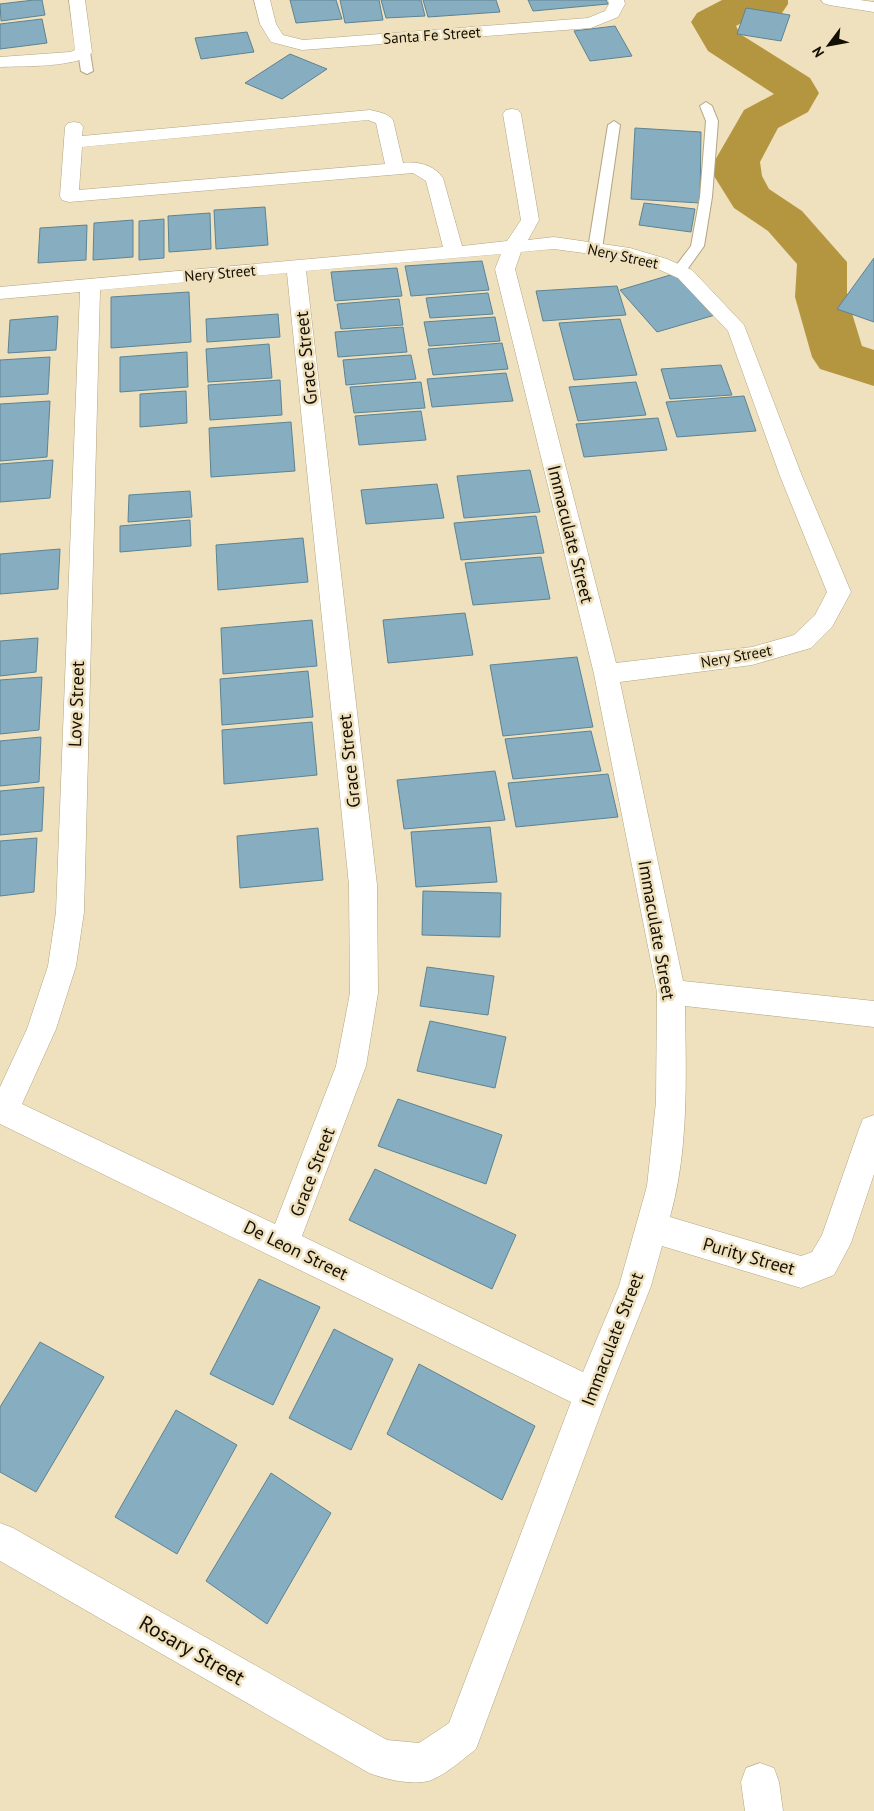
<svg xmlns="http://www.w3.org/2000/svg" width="874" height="1811" viewBox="0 0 874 1811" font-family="'PT Sans',sans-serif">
<rect width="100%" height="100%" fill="#efe1bd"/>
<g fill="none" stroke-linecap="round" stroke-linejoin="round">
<path fill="#b59640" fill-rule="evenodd" d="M722,0H788V4L782,13L750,18L736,26L740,34L810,78L819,93L808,112L778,128L760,162L762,176L769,189L802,211L847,262V297L862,346L874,350V386L820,369L812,357L795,297L797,264L768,231L734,208L714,176V162L744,110L774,94L708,51L691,22L697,13Z"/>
</g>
<path fill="#86aec0" stroke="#5c8394" d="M34,0H42L45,15L1,21L0,4Z
M290,0H336L342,19L296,23Z
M340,0H379L383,20L345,23Z
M381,0H421L425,16L386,18Z
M423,0H496L500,12L428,17Z
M528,0H606L608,4L533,11Z
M746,8L790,15L781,41L737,34Z
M42,19L47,43L0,49V24Z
M615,26L632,56L590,61L574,31Z
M247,32L254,52L201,59L195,38Z
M290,54L327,69L282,99L245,83Z
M635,128L701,132L700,203L631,199Z
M644,203L695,209L691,232L639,225Z
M265,207L268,245L216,249L214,210Z
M210,213L211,249L169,252L168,216Z
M164,219V258L139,260V221Z
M133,220V257L93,260L94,223Z
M87,225L86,260L38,263L40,228Z
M874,258V322L837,309Z
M482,261L489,290L411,296L405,266Z
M397,268L402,296L335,301L331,272Z
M677,273L715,315L657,332L620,290Z
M617,286L626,315L543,321L536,291Z
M189,292L191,342L111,348V297Z
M488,293L493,314L430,318L426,298Z
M399,299L403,325L341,329L337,304Z
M278,314L280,337L207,342L206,319Z
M58,316L56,350L8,353L10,320Z
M495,317L500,341L429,346L424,322Z
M620,319L637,375L574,380L559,323Z
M403,327L407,352L338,357L335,332Z
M502,343L508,369L433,375L428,349Z
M269,344L272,378L208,382L206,349Z
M187,352L188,387L120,392V357Z
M411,355L416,379L346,385L343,360Z
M50,357L48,394L0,397V360Z
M721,365L732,395L670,399L661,369Z
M506,373L513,401L432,407L427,379Z
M280,380L282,415L210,420L208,385Z
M421,382L425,408L354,413L350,387Z
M636,382L646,415L578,421L569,387Z
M186,391L187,423L140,427V394Z
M744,396L756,431L677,437L666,402Z
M50,401L47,457L0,461V404Z
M421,411L426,440L359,445L355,416Z
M658,418L667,450L584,457L576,424Z
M291,422L295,471L211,477L209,428Z
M53,460L50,498L0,502V464Z
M530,470L540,512L464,518L457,476Z
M437,484L444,518L366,524L361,490Z
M190,491L192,517L128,522L129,495Z
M536,516L544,553L461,560L454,523Z
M190,520L191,546L120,552V526Z
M303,538L308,582L218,590L216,545Z
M60,549L58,589L0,594V554Z
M541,557L550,599L473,605L465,563Z
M465,613L473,655L388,663L383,620Z
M312,620L317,666L223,674L221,628Z
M38,638L36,672L0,676V641Z
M577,657L593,727L503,736L490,665Z
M308,671L313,717L222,725L220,679Z
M42,677L39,730L0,734V680Z
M312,722L317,775L224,784L222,730Z
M591,731L601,771L513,779L505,739Z
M41,737L39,782L0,786V741Z
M495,771L505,820L404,829L397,780Z
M608,774L618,817L516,827L508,783Z
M44,787L42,831L0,835V791Z
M490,827L497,882L416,887L411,832Z
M318,828L323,880L240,888L237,836Z
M37,838L34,892L0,896V841Z
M423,891L501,893L500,937L422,935Z
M427,967L494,976L488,1015L420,1006Z
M430,1021L506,1037L495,1088L417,1071Z
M398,1099L502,1135L486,1184L378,1146Z
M375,1169L516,1235L492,1289L349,1220Z
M259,1279L320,1307L273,1405L210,1374Z
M334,1329L393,1359L351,1450L289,1418Z
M40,1342L104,1377L36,1492L0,1472V1407Z
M419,1364L535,1426L502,1500L387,1434Z
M176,1410L237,1445L177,1554L115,1517Z
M271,1473L331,1513L267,1624L206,1581Z"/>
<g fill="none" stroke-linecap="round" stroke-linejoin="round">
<g stroke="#b2a582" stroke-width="2">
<path id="service" d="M84,49L90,52L93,71L87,74L81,71L78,52Z
M706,102L712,106L718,121L712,197L704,246L684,274L679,275L672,271L691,246L700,197L706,121L700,106Z
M614,121L620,125L602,249L595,253L588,249L608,125Z"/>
</g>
<g stroke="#b2a582" stroke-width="1">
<path id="minor" d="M254,0H270L276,24L283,35L303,40L588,18L605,11L609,4L608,0H624L625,4L618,17L591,28L302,50L271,42L260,24Z
M512,109L518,110L521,114L539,220L528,240L554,237L630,248L667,259L692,270L744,325L802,476L851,592L832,627L811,648L752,665L620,682L683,981L874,1001V1027L685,1006C686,1077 689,1149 670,1217L801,1256L812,1252L822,1235L859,1129L863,1119L874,1115V1174L851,1243L834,1275L801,1288L662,1246L651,1286L608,1394L476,1749C463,1759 439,1781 423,1782C406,1784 385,1779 369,1773L0,1561V1523L13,1528L387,1740L419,1743L449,1723L571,1402L0,1124V1087L27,1029L48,966L56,912L80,292L0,299V287L443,247L426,181L413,173L69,202L62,200L60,196L65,127L68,123L74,122L80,123L83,127L82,136L370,110C378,112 388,113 393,120L403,163C418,161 434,165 443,178L462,246L507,241L521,220L503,114L506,110ZM368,120L376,123L385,164L79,190L82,147ZM554,249L628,259L653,267L678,278L728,331L780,476L827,592L815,615L794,635L752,647L616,663L515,269L521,252ZM501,254L495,269L594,674L657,992L656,1102L647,1186L619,1286L583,1372L302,1236L366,1066L378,993L377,885L306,271ZM287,273L349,885L350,993L336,1066L275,1224L22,1104L56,1029L76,966L84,912L100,290Z
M760,1763L774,1768L779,1782L783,1811H745L741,1782L746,1768Z"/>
</g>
<g stroke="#b2a582" stroke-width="1">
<path id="secondary" d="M69,0H85L92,52C82,68 19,66 0,67V57L70,52L75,50Z
M821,0H860L874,2V12L829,5L823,3Z"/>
</g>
<use href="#service" fill="#fff" fill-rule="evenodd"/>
<use href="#minor" fill="#fff" fill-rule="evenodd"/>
<use href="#secondary" fill="#fff" fill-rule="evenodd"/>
</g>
<g text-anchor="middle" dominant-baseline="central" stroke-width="5" stroke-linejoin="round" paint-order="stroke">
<g font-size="15" fill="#140f03" stroke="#efe1bd">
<text transform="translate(432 35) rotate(-4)">Santa Fe Street</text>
<text transform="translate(623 256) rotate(12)">Nery Street</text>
<text transform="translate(220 273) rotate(-5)">Nery Street</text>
<text transform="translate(736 656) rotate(-10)">Nery Street</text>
</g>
<g font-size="18" fill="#140f03" stroke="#efe1bd">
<text transform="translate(306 358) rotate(-96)">Grace Street</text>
<text transform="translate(571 534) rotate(76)">Immaculate Street</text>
<text transform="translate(76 704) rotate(-88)">Love Street</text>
<text transform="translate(349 761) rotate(-96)">Grace Street</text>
<text transform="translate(657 930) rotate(80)">Immaculate Street</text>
<text transform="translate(312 1172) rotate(-69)">Grace Street</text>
<text transform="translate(296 1250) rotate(26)">De Leon Street</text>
<text transform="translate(749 1256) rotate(16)">Purity Street</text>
<text transform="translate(612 1339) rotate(-69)">Immaculate Street</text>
</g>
<g font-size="21" fill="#140f03" stroke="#efe1bd">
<text transform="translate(192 1650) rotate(30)">Rosary Street</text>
</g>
</g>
<g transform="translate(829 45) rotate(238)" stroke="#efe1bd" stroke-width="4" paint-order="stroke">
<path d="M0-4L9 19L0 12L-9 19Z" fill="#140f03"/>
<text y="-8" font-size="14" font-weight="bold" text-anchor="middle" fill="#140f03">N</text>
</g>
</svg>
